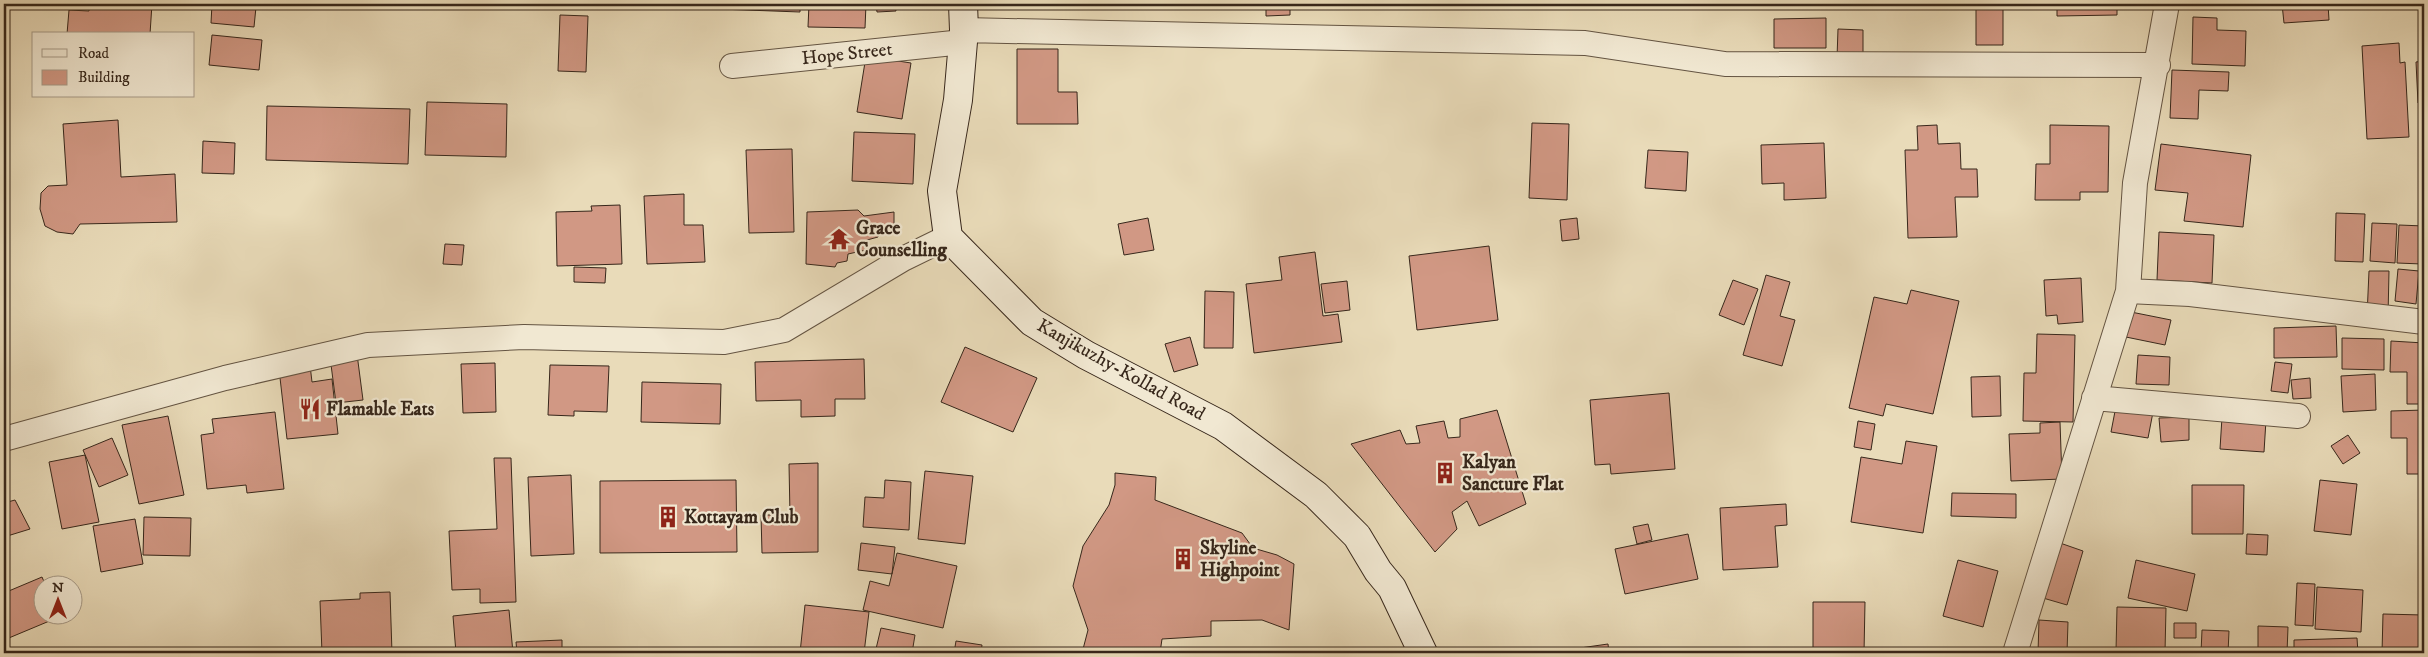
<svg xmlns="http://www.w3.org/2000/svg" width="2428" height="657" viewBox="0 0 2428 657" font-family="'IM FELL DW Pica',serif">
<rect width="100%" height="100%" fill="#e9dbb9"/>
<filter id="stains"><feTurbulence type="fractalNoise" baseFrequency=".004" numOctaves="4"/><feColorMatrix values="0 0 0 0 .2 0 0 0 0 .09 0 0 0 0 .02 0 0 0 .5 -.17"/></filter>
<radialGradient id="worn" r=".72"><stop offset=".6" stop-color="#630" stop-opacity="0"/><stop offset="1" stop-color="#630" stop-opacity=".3"/></radialGradient>
<path fill="#d19884" stroke="#37271b" d="M89,4H152L150,34H67L69,10L89,11Z
M212,4L256,7L254,27L211,23Z
M719,4H800V12L719,9Z
M809,4H866L865,28L808,27Z
M876,4H895L896,11L877,12Z
M1266,4H1290V15L1266,16Z
M1786,4H1818V9H1786Z
M1976,4H2117V15L2057,16V9H2003V45H1976Z
M2282,4H2328L2329,20L2284,23Z
M560,15L588,16L586,72L558,71Z
M2193,17L2217,18V30L2246,31L2245,66L2192,64Z
M1826,18V48H1774V19Z
M1838,29L1863,30V59L1837,58Z
M212,35L262,40L259,70L209,65Z
M2399,43L2400,63L2405,62L2409,137L2367,139L2362,46Z
M1017,49H1058V92H1077L1078,124H1017Z
M866,56L911,63L902,119L857,112Z
M2424,61V103H2418L2416,62Z
M2172,70L2229,72L2228,91L2199,90L2198,119L2170,118Z
M427,102L507,104L506,157L425,155Z
M267,106L410,109L408,164L266,160Z
M118,120L121,177L175,174L177,222L80,224L73,234L57,232L45,226L40,209L41,193L48,186L67,185L63,124Z
M1532,123L1569,124L1567,200L1529,198Z
M1937,125L1938,144L1960,143L1961,169H1977L1978,197H1955L1957,237L1908,238L1905,150H1918L1917,126Z
M2050,125L2109,126L2108,192H2080V200H2035L2036,164H2050Z
M854,132L915,134L913,184L852,181Z
M203,141L235,143L234,174L202,173Z
M1824,143L1826,198L1784,200V183L1762,184L1761,145Z
M2161,144L2251,155L2243,227L2184,221L2188,193L2155,190Z
M792,149L794,232L749,233L746,150Z
M1648,150L1688,152L1686,191L1645,188Z
M684,194V225H703L705,262L647,264L644,196Z
M620,205L622,264L557,266L556,212L592,211L591,206Z
M858,210L864,216L894,212V229L878,228V237L867,240L866,250L848,254L847,261L837,263L835,267L806,264L807,212Z
M2336,213L2365,214L2363,262L2335,261Z
M1148,218L1154,250L1124,255L1118,224Z
M1577,218L1579,239L1562,241L1560,220Z
M2372,223L2397,224L2395,263L2370,261Z
M2399,225L2424,226L2422,264L2397,263Z
M2159,232L2214,235L2212,283L2157,280Z
M445,244L464,245L462,265L443,264Z
M1489,246L1498,320L1417,330L1409,256Z
M1315,252L1323,316L1338,314L1342,342L1254,353L1246,284L1282,280L1279,257Z
M574,267L606,268L605,283L574,282Z
M2398,269L2419,271L2416,304L2395,301Z
M2369,271H2389L2388,317L2367,316Z
M1766,275L1790,282L1780,316L1795,320L1782,366L1743,355Z
M2081,278L2083,322L2058,324L2057,315L2046,316L2044,280Z
M1733,280L1758,289L1744,325L1719,315Z
M1347,281L1350,310L1325,313L1321,284Z
M1911,290L1959,301L1933,414L1886,404L1883,416L1849,408L1874,297L1907,304Z
M1205,291L1234,292L1233,348H1204Z
M2126,311L2171,320L2165,345L2121,336Z
M2336,326L2337,357L2274,358V328Z
M2037,334L2075,335L2073,422L2023,421L2024,373H2036Z
M1190,337L1198,365L1174,372L1165,344Z
M2342,338L2384,339V370L2342,369Z
M2391,341L2424,343V404H2407V372H2390Z
M965,347L1037,378L1013,432L941,402Z
M357,354L363,400L336,403L330,357Z
M2138,355L2170,357L2169,385L2136,384Z
M864,359L865,399H835V416L801,417V400L756,401L755,362Z
M2275,362L2292,364L2288,393L2271,391Z
M495,363L496,412L463,413L461,364Z
M310,365L312,382L332,379L338,434L287,439L279,369Z
M550,365L609,366L607,412L574,411V416L548,415Z
M2375,374L2376,410L2343,412L2341,376Z
M2000,376L2001,416L1972,417L1971,377Z
M2310,378L2311,398L2293,399L2291,380Z
M642,382L721,384L720,424L641,422Z
M1669,393L1675,469L1611,474L1610,464L1595,465L1590,400Z
M2117,401L2154,407L2148,438L2111,432Z
M1497,410L1526,504L1479,526L1467,501L1452,512L1457,529L1435,552L1351,444L1400,430L1406,444L1420,443L1416,426L1444,421L1448,438L1460,437V419Z
M2424,410V474H2407V438H2391V411Z
M275,412L284,489L247,493L246,485L207,489L201,435L214,433L212,419Z
M168,416L184,495L139,504L122,425Z
M2189,417V440L2161,442L2159,418Z
M2222,417L2266,420L2264,452L2220,449Z
M1858,421L1875,424L1871,450L1854,447Z
M2060,422L2062,479L2011,481L2009,434L2040,433V423Z
M2348,435L2360,453L2343,464L2331,446Z
M112,438L128,475L99,487L83,450Z
M1906,441L1937,446L1923,533L1851,522L1861,457L1902,464Z
M85,455L99,522L62,529L49,462Z
M494,458H511L516,602L480,603V589L452,590L449,531L497,529Z
M818,463V552L762,553L761,515H790L789,464Z
M925,471L973,476L965,544L918,539Z
M1115,473L1156,477L1155,500L1242,533L1253,548L1277,555L1294,564L1289,630L1262,620L1211,621V636L1162,639L1160,653H1082L1088,630L1073,586L1083,546L1109,505L1115,485Z
M571,475L574,554L531,556L528,477Z
M736,480L737,552L600,553V481Z
M885,480L911,482L909,530L863,527L865,497L884,498Z
M2320,480L2357,484L2351,535L2314,531Z
M2192,485H2244L2243,534H2192Z
M1952,493L2016,494V518L1951,516Z
M15,500L30,529L4,537V503Z
M1786,504L1787,525L1775,526L1778,567L1723,570L1720,508Z
M144,517L191,518L190,556L143,555Z
M135,519L143,564L101,572L93,526Z
M1648,524L1652,540L1637,544L1633,527Z
M1688,534L1698,579L1625,594L1615,549Z
M2247,534L2268,535L2267,555L2246,554Z
M861,543L895,547L892,574L858,570Z
M2060,543L2083,551L2067,605L2043,598Z
M897,553L957,566L943,628L863,610L870,581L889,586Z
M1958,560L1998,571L1983,627L1943,616Z
M2136,560L2195,574L2187,611L2128,598Z
M42,577L45,584H42V614H58L59,617L4,640V593Z
M2297,583L2315,584L2313,626L2295,625Z
M2317,587L2363,590L2361,632L2315,629Z
M390,592L392,653H322L320,601L360,599V593Z
M1813,602H1865L1864,653H1813Z
M805,605L869,612L864,653H800Z
M2117,607L2166,608L2165,652L2116,651Z
M509,610L513,653H456L453,616Z
M2383,614L2423,615L2422,653H2382Z
M2039,620L2068,622L2067,653H2038Z
M2174,623H2196V638H2174Z
M2258,626L2288,627L2287,653H2258Z
M881,628L915,635L912,653H875Z
M2202,630L2229,631L2228,653H2201Z
M2357,638L2358,653H2294V640Z
M562,640V653H517L516,642Z
M956,641L982,645L981,653H954Z
M1608,644L1609,653H1574L1573,649Z"/>
<g fill="none" stroke-linecap="round" stroke-linejoin="round">
<g stroke="#645442" stroke-width="26">
<path id="minor" d="M964,30L1585,43L1725,64L2158,65
M732,66L963,42
M2128,291L2190,294L2424,322
M2094,398L2298,416
M4,439L225,378L368,345L524,337L724,342L784,330L903,259L948,237
M2015,653L2128,291L2135,183L2167,4"/>
</g>
<g stroke="#37271b" stroke-width="30">
<path id="secondary" d="M963,4L964,30L958,100L942,191L948,237L1032,322L1086,355L1223,426L1316,495L1357,536L1378,571L1392,588L1423,653"/>
</g>
<use href="#minor" stroke="#f1e8d2" stroke-width="24"/>
<use href="#secondary" stroke="#f1e8d2" stroke-width="28"/>
</g>
<defs>
<g id="temple-bare" transform="scale(1.725)"><path d="M0-6L5-2H3V0L6.5 2.5H4V6H1.5V3h-3V6H-4V2.5H-6.5L-3 0V-2H-5Z" fill="#8f2418" stroke="#f1e8d2" stroke-width="2.5" paint-order="stroke"/></g>
<g id="restaurant-bare" transform="scale(1.725)"><path d="M-5-6h1v4h1v-4h1v4h1v-4h1v5L-1.5 .5V6h-2V.5L-5-1ZM5-6V6H3V1.5H1.5Q1.5-4 5-6Z" fill="#8f2418" stroke="#f1e8d2" stroke-width="2.5" paint-order="stroke"/></g>
<g id="building-bare" transform="scale(1.725)"><path d="M-4-6H4V6H1V3H-1V6H-4ZM-2.5-4.3h1.7v1.8h-1.7ZM.8-4.3h1.7v1.8H.8ZM-2.5-1h1.7V.8h-1.7ZM.8-1h1.7V.8H.8Z" fill="#8f2418" stroke="#f1e8d2" stroke-width="2.5" paint-order="stroke"/></g>
</defs>
<g fill-rule="evenodd">
<use href="#temple-bare" x="839" y="239"/>
<use href="#restaurant-bare" x="310" y="409"/>
<use href="#building-bare" x="1445" y="473"/>
<use href="#building-bare" x="668" y="517"/>
<use href="#building-bare" x="1183" y="559"/>
</g>
<g text-anchor="middle" dominant-baseline="central" stroke-width="4.5" stroke-linejoin="round" paint-order="stroke">
<g font-size="19" fill="#37271b" stroke="#f1e8d2">
<text transform="translate(847 54) rotate(-6)">Hope Street</text>
<text transform="translate(1121 370) rotate(29)">Kanjikuzhy-Kollad Road</text>
</g>
<g font-size="19" font-weight="bold" fill="#37271b" stroke="#f1e8d2" text-anchor="start">
<text x="856" y="228">Grace<tspan x="856" dy="22">Counselling</tspan></text>
<text x="326" y="409">Flamable Eats</text>
<text x="1462" y="462">Kalyan<tspan x="1462" dy="22">Sancture Flat</tspan></text>
<text x="684" y="517">Kottayam Club</text>
<text x="1200" y="548">Skyline<tspan x="1200" dy="22">Highpoint</tspan></text>
</g>
</g>
<rect width="2428" height="657" fill="none" stroke="#e9dbb9" stroke-width="20"/>
<rect x="5" y="5" width="2418" height="647" fill="none" stroke="#37271b" stroke-width="2.5"/>
<rect x="10" y="10" width="2408" height="637" fill="none" stroke="#37271b"/>
<rect x="32" y="32" width="162" height="65" fill="#f1e8d2" stroke="#a79b89"/>
<rect x="42" y="49" width="25" height="8" fill="#f1e8d2" stroke="#a79b89"/>
<text x="78" y="58" font-size="15" fill="#37271b">Road</text>
<rect x="42" y="70" width="25" height="15" fill="#d19884" stroke="#a79b89"/>
<text x="78" y="82" font-size="15" fill="#37271b">Building</text>
<g transform="translate(58 600)"><circle r="24" fill="#f1e8d2" stroke="#a79b89"/>
<path d="M0-4L9 19L0 12L-9 19Z" fill="#8f2418"/>
<text y="-8" font-size="14" font-weight="bold" text-anchor="middle" fill="#37271b">N</text>
</g>
<rect width="100%" height="100%" filter="url(#stains)"/>
<rect width="100%" height="100%" fill="url(#worn)"/>
</svg>
